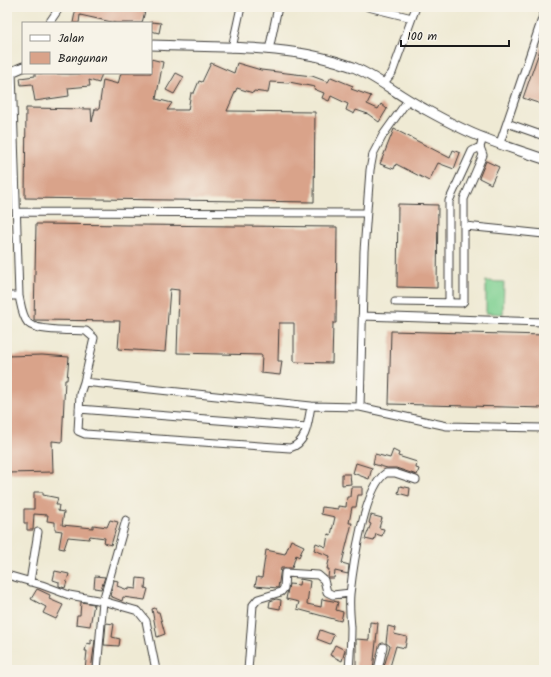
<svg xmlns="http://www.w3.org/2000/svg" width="551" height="677" viewBox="0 0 551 677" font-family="Kalam,sans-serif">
<rect width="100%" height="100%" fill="#f7f3e8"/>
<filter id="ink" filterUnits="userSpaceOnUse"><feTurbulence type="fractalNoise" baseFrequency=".025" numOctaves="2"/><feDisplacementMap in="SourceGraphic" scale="8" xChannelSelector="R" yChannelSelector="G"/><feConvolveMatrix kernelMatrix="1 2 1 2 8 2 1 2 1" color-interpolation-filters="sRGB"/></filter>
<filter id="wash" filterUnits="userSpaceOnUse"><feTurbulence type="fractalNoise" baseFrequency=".012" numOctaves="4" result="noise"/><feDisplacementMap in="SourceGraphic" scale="16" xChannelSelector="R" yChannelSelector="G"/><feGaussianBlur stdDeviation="0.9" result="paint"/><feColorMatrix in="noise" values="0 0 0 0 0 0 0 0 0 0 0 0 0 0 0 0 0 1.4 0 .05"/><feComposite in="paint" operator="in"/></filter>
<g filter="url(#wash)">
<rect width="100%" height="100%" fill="#efead4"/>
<path fill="#7ed091" stroke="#4d7656" d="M486,281L504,282L503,314L486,313Z"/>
<g id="blocks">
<path fill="#d9a38a" d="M76,7H146L142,23H116L80,15L79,23H73Z
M151,22L161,23L159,33L151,31Z
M543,41H544V105L523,98Z
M151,59L163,62L156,99L172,103L167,110H188L191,93H194L199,81L202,82L211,63L234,73L237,63L261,70L312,76L328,82L331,77L353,86L351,89L371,96L367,104L378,109L381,104L387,109L379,122L368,114L356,110L354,114L346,110L348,104L331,96L329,101L322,98L324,93L314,89L315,87L289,82V83L270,82L268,93L254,91L253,93L237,88L227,111L315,112L314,202L25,198L26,108L91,109L92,122L95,109H99L103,80L118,84L121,73H151Z
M35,73L70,74L102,73L99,83L89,80L90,86L68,88L69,96L35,101L32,84L21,85L20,78L35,76Z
M176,73L184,77L174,94L166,90Z
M394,129L450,158L453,150L460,153L454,169L438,163L429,181L396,164L394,169L380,164Z
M486,161L499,167L491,184L479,178Z
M398,204L438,205L437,288L397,287Z
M36,224L337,227L336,323H333L332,363L294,362V323H279L278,361H282L280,375L261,373L262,355L177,353L179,290L170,289L165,352L118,349L120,321L34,320Z
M391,331L544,335V408L389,404Z
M42,355L69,357L67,380H65L62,442L52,441L53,472L7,473V356Z
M393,450L399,453L398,456L417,462L416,468L419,469L417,475L396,468H387L373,464L375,454L390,458Z
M356,463L372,468L369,479L353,473Z
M342,474H350L351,484L342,485Z
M400,486L410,488L409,496L398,493Z
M351,487H362V495H358L356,507H352L349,523H352L342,563L349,565L348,574L335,571L334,578H328L329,569H327L330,556L314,550L316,543L326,547L328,534L331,535L335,517L321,514L322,507L338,509V506L346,507L347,497H350Z
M34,492H43V495L58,498L56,505H59L58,511L64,512L62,525L93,528V525L107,527L110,520L118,522L111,545L104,543L105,538L90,536L89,539L68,537L64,549L59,548L62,531L55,530V522L47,521L48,515L34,514L33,530H27V523H24V509H34Z
M371,515L382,518L379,528L384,529L382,536L376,534L374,541L365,539L371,524L369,523Z
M291,540L304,546L299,557L296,555L292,568H281L278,588L255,586L257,577L262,578L266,550L285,554Z
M55,571L69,574L65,588L59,586V582L53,580Z
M95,576L105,577L101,589L94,588Z
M137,578L146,579L145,588L148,589L145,600L123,597L122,601L110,596L114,580L118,581L117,586L128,590V588L136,589Z
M300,579L310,581L307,604L321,607L322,599L338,602L336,610L343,612L341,621L297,609L299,602L286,599L289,584L299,585Z
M37,589L50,595L49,599L63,605L56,619L43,613L46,607L31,599Z
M276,599L281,600L280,609L269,607L270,601Z
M81,602L94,604L90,626L76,624L77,615H80Z
M155,608L157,612H159L165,634L157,637L152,609Z
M370,622L378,623L373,670H356V639L369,640Z
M106,623L114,624L112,637L120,639L119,646L104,645Z
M388,626L395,628L394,634L407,637L405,648L396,646L389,670H383L390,646L386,643Z
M320,630L334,635L330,644L317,639Z
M91,639L95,640L91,670H85L87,651H85L87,643L91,644Z
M335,645L345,650L342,661L330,655Z"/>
</g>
</g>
<g filter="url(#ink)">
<use href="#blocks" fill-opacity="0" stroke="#3c3b38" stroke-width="1"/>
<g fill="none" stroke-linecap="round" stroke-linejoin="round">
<g stroke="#3c3b38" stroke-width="9">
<path id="minor" d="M368,7L412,18
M49,23L60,7
M232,48L241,7
M269,50L278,7
M12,71L19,296C21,305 22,316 28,323C37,332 73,330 86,331L94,338L84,382L311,406L360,407L364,251L370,170L373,154L383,135L408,100
M383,84L392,73L416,7
M507,123L544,136
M500,143L544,13
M17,212L367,213
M465,226L544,234
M7,296H19
M395,302L462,303L464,301V199L483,155L480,147L483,138
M449,302V201L472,151L480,147
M362,316L544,322
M84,382L80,394L78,431L85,434L290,448C307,443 308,422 311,406
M360,407L447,426L544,428
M79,409L307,427
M7,575L42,585L69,595L103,601L138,611L146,621L156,670
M30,582L38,532
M97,670L103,601L126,520
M248,670L253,605L258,599L281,592L284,588L285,573L318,575L324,580L327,592L333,595L350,593
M349,670C350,656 351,642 351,627C350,616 349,605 350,594C353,567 364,487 386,473H395L416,480
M378,670L383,647"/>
</g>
<g stroke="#3c3b38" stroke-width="11">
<path id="major" d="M151,45C217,48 290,43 353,67C377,77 398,95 421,107C441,118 462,130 484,138C503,146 524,152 544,159
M7,74L23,67"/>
</g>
<use href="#minor" stroke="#fff" stroke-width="7"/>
<use href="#major" stroke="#fff" stroke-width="9"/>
</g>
</g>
<rect width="551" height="677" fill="none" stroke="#f7f3e8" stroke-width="24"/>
<rect x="22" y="22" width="130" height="52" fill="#f7f3e8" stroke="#9f9d96"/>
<rect x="30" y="35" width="20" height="6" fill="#ffffff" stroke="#9f9d96"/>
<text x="58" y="42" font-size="12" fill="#1c1c1c">Jalan</text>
<rect x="30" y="52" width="20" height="12" fill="#d9a38a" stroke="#9f9d96"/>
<text x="58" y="62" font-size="12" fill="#1c1c1c">Bangunan</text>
<path d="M401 40v6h108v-6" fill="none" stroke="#1c1c1c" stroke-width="2"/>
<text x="407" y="40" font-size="12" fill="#1c1c1c" stroke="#f7f3e8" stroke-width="3" paint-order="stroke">100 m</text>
</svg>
